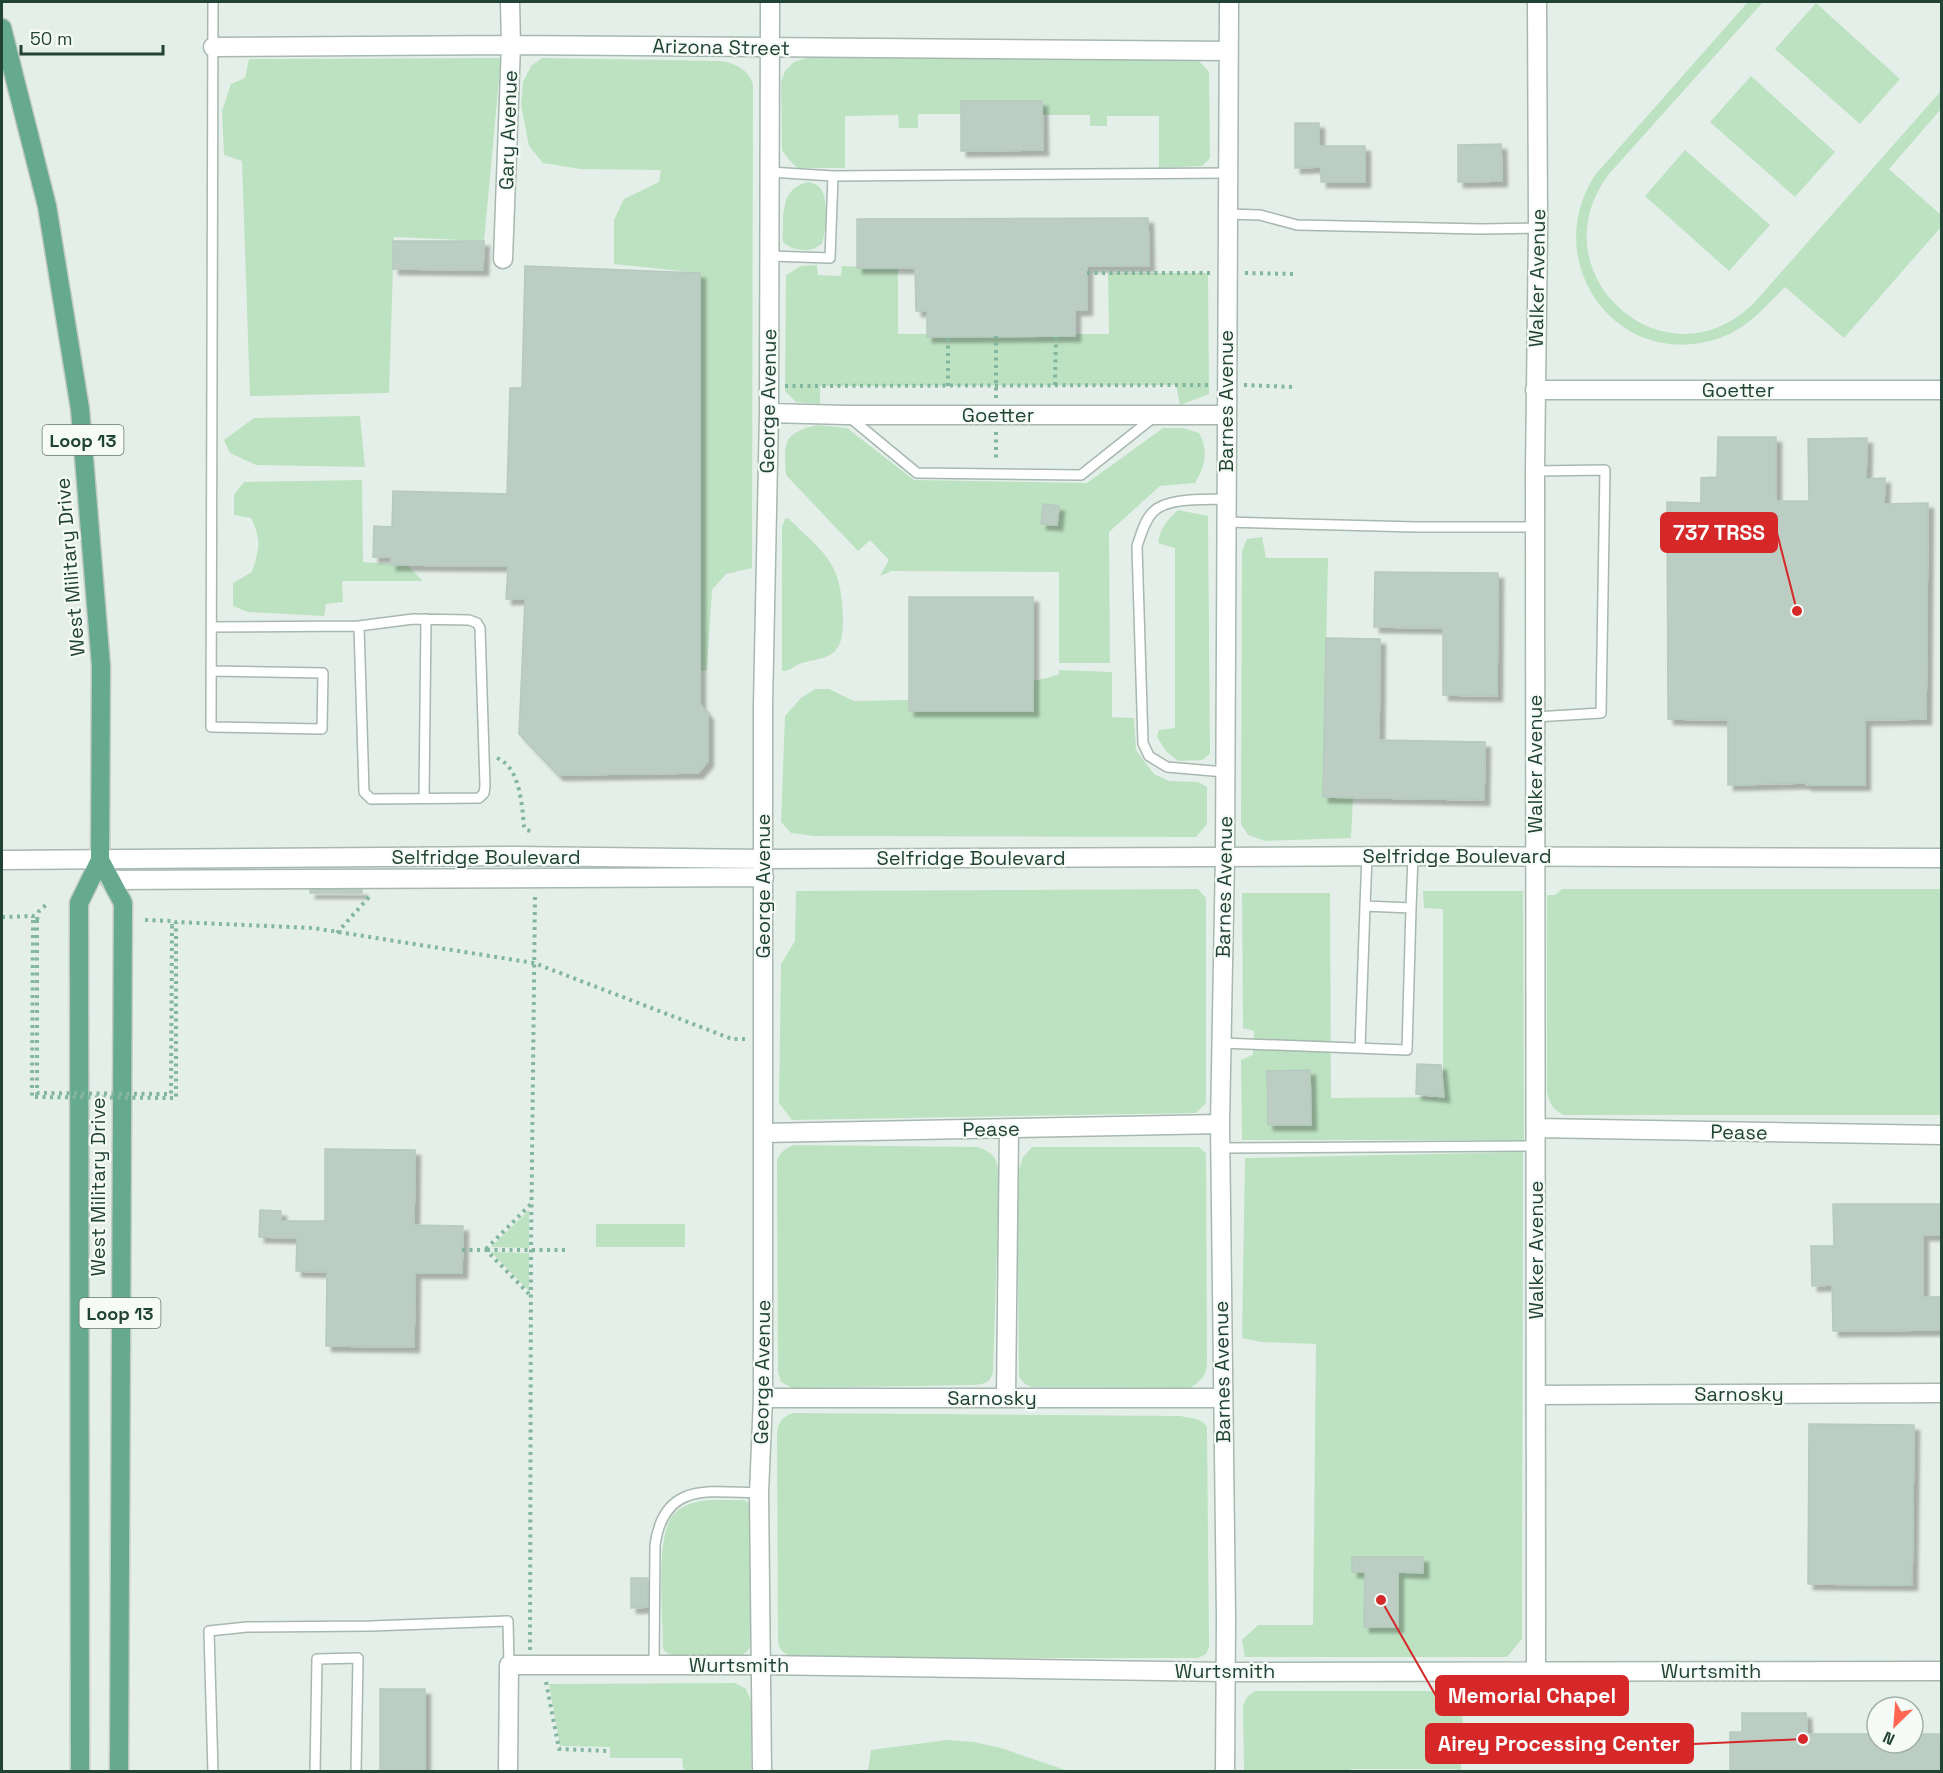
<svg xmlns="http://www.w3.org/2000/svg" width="1943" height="1773" viewBox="0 0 1943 1773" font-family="'Space Grotesk',sans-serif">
<defs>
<filter id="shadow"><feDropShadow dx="5.5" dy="5.5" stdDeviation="1.5" flood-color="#0004"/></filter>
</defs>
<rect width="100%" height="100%" fill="#e5efe9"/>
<path fill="#bce2c1" d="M1748,2H1763L1609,174C1534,273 1665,391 1754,303L1941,91V109L1889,169L1941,215V227L1844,338L1785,287C1764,308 1746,330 1717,339C1616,371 1539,261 1595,175Z
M1816,3L1900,79L1860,124L1775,49Z
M501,58L484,241L394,237L389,393L250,396L242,161L224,155L222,111L231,84L245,78L249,59Z
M542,58L722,61C737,64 749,70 753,85L752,568L726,574L712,590L707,670L700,671V273L614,264V220L624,199L659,182L661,170L581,169L543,163L529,146L521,105L523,82L531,66Z
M807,58L1197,59L1209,72L1210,158L1202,166L1159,168V116H1107V126H1090V115H1042V101H961V114H918V128H899L898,115L845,116V168H798L789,160L782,150L781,82L785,71L794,62Z
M1751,76L1835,152L1795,197L1710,122Z
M1685,150L1770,225L1729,271L1645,196Z
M808,182C810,182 817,185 818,186C830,195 826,231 822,244C818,246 813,250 809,250C802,251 786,248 783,241C782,236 783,227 783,221C784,202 787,187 808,182Z
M817,265L818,275L841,276L842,266L898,268V334H1109L1108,273H1208L1209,394L1180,405L1176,385L820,386V404L796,402L785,391L786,275L801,266Z
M360,416L365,467L256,465L230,453L224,440L254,418Z
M817,425L847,428L914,480L1087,483L1163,428H1183L1199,433C1209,451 1205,466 1195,483L1160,486L1109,532L1110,663H1059V572L892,571L880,576L889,560L870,540L858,551L786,475C784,443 782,433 817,425Z
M362,480L363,562L407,565L423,581H342L343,602L326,604L324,616L248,612L233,606V583L252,572C259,550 262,540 251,518L234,515V495L244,482Z
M1178,510L1208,516L1210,754L1202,760L1178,761L1166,751L1157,737L1159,730L1175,728V548L1158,543C1160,528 1167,520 1178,510Z
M788,518C826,555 842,562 843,619C843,629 843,641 836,650C826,661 810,659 797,665C793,667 790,670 785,671H782V527L785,519Z
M1262,537L1266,558H1328L1323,797L1353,798L1351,838L1265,841L1248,835L1241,824L1242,551L1247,539Z
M1059,670L1112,672V717L1134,718L1136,750L1154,774L1169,781L1198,782L1207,787V824L1196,837L814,836L791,833L781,822L785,716L801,698L815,689H829L854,701L909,700L910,711H1032L1033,681L1051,677L1059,674Z
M1198,889L1206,898V1103L1196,1113L792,1120L779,1103L781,964L795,941L796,891Z
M1562,889H1941V1115H1564C1554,1111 1549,1103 1547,1092V895H1555Z
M1423,891H1523L1524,1140H1242L1241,1060L1253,1055L1254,1031L1243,1028L1242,893H1330L1331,1098L1443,1097V909L1424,908Z
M794,1145L978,1147C1000,1155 998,1165 999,1185L993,1372C990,1383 985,1384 974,1385L792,1388L781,1382L778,1372L777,1160C781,1152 785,1148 794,1145Z
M1032,1147H1199L1206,1153L1207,1365C1205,1377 1201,1381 1190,1388L1032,1387L1025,1384L1019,1377L1017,1175L1023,1157Z
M1523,1152L1522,1639L1507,1657H1245L1242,1640L1258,1625H1313L1316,1344L1261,1342L1242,1338L1245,1158Z
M529,1210V1248L491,1247Z
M596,1224H685V1247H596Z
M491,1252L529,1253V1291Z
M793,1413L1180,1416L1196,1419L1203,1422L1207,1427L1209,1647L1206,1654L1198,1658H794C786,1654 780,1652 778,1642L777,1433C778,1422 782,1417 793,1413Z
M744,1500L749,1503L751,1509L752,1640C750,1650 747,1653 737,1657H674L664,1651L663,1647C663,1617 655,1536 673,1515C678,1509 686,1505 693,1503C708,1498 728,1501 744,1500Z
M735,1683L746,1689L751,1701V1771H686L683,1768L682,1758H610V1747L560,1746L549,1684Z
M1255,1691H1440C1446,1691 1453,1691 1457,1697C1467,1711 1461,1754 1461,1771H1457V1769H1351L1350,1772L1244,1771L1243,1706L1247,1697Z
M947,1740L974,1742L1001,1748L1068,1771H868L871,1750Z"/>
<path fill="#bccdc4" stroke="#b6cabf" stroke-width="1.5" filter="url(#shadow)" d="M961,101H1042L1043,150L961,151Z
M1295,123H1319V146H1365V182H1321V167L1295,168Z
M1501,144L1502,181L1458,182V145Z
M1148,218L1149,266H1087V310H1075V336L927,337V311H916L915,268H857V219Z
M393,241H484L483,270L393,269Z
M525,266L700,273V704L708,715V761L698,773L558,775L519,734L525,599H506L508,566L391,565V557H373L374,526L392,527L393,491L507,494L510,388H522Z
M1718,437H1776V501H1809L1808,439L1867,438L1866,479L1885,478L1884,504L1928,503L1926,719L1865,720V785H1806V783L1728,785V720L1668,719L1667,502L1701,503V478L1717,477Z
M1043,504L1059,506L1057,525L1041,524Z
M1375,572L1498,573L1497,696L1443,695V628L1374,627Z
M909,597H1033V711H909Z
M1326,638L1380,639L1379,740L1485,742L1484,800L1323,797Z
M310,890H362V893H310Z
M1417,1064L1441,1065L1444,1097L1416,1094Z
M1310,1070L1311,1125H1268L1267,1071Z
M325,1149L415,1150L414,1225L463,1226L462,1273H415L414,1347L326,1346L327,1272L296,1271L297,1238L259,1237L260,1210L281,1211V1221H325Z
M1833,1204H1941V1235H1923V1297H1941V1330L1833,1331L1832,1285L1812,1286L1811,1246H1834Z
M1809,1424L1914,1425L1912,1585L1808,1584Z
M1352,1557H1423V1573L1398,1572V1627H1364L1365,1572H1352Z
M631,1578H648V1607L631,1608Z
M380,1689H425V1772H380Z
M1742,1713H1806L1807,1734H1877V1743H1913V1734H1939V1772H1730V1732H1742Z"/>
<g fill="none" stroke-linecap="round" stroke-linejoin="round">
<g stroke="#a6b8af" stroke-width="12">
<path id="service" d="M833,176L1228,173
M1227,214L1260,215L1297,225L1481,229L1538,228
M770,256L830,258L833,176L770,172
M848,416L917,473L1081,475L1154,417
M1535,471L1605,470L1601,713L1535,717
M1226,522L1416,527H1535
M211,627L359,626L364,792L371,799L479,798L484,793L485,786L480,628L477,623L469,620L413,619L359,626
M211,671L323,673L322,729L211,727L213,2
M1225,772L1167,767L1149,756L1143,743L1137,546C1141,535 1144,521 1153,512C1167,497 1206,500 1226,499
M424,798L426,619
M1367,856L1365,906L1411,908L1413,856
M1222,1043L1407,1050L1411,908
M1360,1048L1365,906
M1220,1148L1536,1146
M654,1665L655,1545C664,1481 709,1492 759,1493
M213,1772L209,1631L247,1627L371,1626L508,1621L509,1665
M315,1772L317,1659L358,1658L356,1772"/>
</g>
<g stroke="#a6b8af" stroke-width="21">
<path id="minor" d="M213,47L511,45L1229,51
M503,259L511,45L510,2
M1535,390H1942
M769,413L846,415H1227
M110,880L764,877
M1536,1128L1942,1135
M763,1133L1220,1124
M1536,1395L1942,1393
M763,1398H1222
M1006,1398L1009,1129
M1536,1671L1535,471L1538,228L1537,2
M508,1772L509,1665H762L1225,1672L1942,1671
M762,1772L759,1493L763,1398V705L769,413L770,2
M1225,1772L1226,1617L1220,1124L1225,856L1229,2"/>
</g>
<g stroke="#a6b8af" stroke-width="21">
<path id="tertiary" d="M2,860L514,856L763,859L1413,856L1942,858"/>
</g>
<g stroke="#c1cac6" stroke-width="21">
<path id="primary" d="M2,28L47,206L80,409L101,666L100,860L79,903L80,1772
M100,860L123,903L119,1772"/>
</g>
<path stroke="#82b69e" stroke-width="4" stroke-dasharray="3 4.5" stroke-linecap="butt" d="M1087,273H1211
M1245,273L1296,274
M1055,385L1056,336
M1244,385L1293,387
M785,386L1210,385
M948,386V336
M996,398V336
M996,432V461
M497,758C520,767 522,805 524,826L526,830L531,831
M2,917L33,916V920
M37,920L39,911L47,904
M145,920L172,921V925
M176,924V922L313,928L534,963L732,1039H747
M337,933L369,897
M486,1249L531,1204
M462,1250H486L530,1295
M487,1250H568
M530,1650L531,1250L535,895
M546,1682L559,1749L609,1751"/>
<use href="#service" stroke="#fff" stroke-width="9"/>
<use href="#minor" stroke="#fff" stroke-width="18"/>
<use href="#tertiary" stroke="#fff" stroke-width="18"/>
<use href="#primary" stroke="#65a98e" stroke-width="18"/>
<path stroke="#82b69e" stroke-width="4" stroke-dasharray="3 4.5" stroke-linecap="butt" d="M33,920L32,1097L176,1098V924
M37,920V1093L171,1094L172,925"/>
</g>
<g text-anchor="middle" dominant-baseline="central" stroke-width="4.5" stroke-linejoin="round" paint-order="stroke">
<g fill="#f6fbf8" stroke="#617a70" stroke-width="1.5">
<rect x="42.5" y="425" width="81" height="30" rx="4.5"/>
<rect x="79.5" y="1298" width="81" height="30" rx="4.5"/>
</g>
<g font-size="18" font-weight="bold" fill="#214335">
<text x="83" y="440">Loop 13</text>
<text x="120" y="1313">Loop 13</text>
</g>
<g font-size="20" fill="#214335" stroke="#f6fbf8">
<text transform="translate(721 47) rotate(1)">Arizona Street</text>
<text transform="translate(508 130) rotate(-88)">Gary Avenue</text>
<text transform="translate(1537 278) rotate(-89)">Walker Avenue</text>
<text x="1738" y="390">Goetter</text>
<text transform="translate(768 401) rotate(-89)">George Avenue</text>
<text transform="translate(1226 401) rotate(-90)">Barnes Avenue</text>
<text x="998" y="415">Goetter</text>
<text transform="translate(70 567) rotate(-95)">West Military Drive</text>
<text transform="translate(1535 764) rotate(-90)">Walker Avenue</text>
<text x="1457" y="856">Selfridge Boulevard</text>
<text x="486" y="857">Selfridge Boulevard</text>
<text x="971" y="858">Selfridge Boulevard</text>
<text transform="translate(763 886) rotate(-90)">George Avenue</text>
<text transform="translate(1224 887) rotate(-89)">Barnes Avenue</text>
<text transform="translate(991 1129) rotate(-1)">Pease</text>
<text transform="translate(1739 1132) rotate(1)">Pease</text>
<text transform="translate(98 1187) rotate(-90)">West Military Drive</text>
<text transform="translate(1536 1250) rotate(-90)">Walker Avenue</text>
<text transform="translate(762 1372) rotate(-89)">George Avenue</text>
<text transform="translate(1222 1372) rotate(-91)">Barnes Avenue</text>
<text x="1739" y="1394">Sarnosky</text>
<text x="992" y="1398">Sarnosky</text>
<text x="739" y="1665">Wurtsmith</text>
<text x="1225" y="1671">Wurtsmith</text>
<text x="1711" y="1671">Wurtsmith</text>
</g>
</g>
<path fill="none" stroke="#d62828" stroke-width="2" d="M1797 611L1777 533M1381 1600L1436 1696M1803 1739L1693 1744"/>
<g fill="#d62828" stroke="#f6fbf8" stroke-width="2">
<circle cx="1797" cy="611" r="6"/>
<circle cx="1381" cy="1600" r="6"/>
<circle cx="1803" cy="1739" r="6"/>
</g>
<g fill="#d62828" stroke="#d62828" stroke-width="2">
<rect x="1661" y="513" width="116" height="39" rx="6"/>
<rect x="1436" y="1676" width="192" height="39" rx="6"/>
<rect x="1426" y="1724" width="267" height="39" rx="6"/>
</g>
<g font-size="21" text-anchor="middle" font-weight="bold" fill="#fff">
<text x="1719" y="540">737 TRSS</text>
<text x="1532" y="1703">Memorial Chapel</text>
<text x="1559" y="1751">Airey Processing Center</text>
</g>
<rect width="1943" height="1773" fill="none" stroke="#214335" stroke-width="6"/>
<g transform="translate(1895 1725) rotate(205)"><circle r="28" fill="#f6fbf8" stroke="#a1b1aa" stroke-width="1.5"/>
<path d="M0-4.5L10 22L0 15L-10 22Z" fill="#fe6553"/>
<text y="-9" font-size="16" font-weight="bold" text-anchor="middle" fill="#214335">N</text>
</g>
<path d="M21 45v9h142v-9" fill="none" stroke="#214335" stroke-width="3"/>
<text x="30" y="45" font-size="18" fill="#214335" stroke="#f6fbf8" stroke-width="4.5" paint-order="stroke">50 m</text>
</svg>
